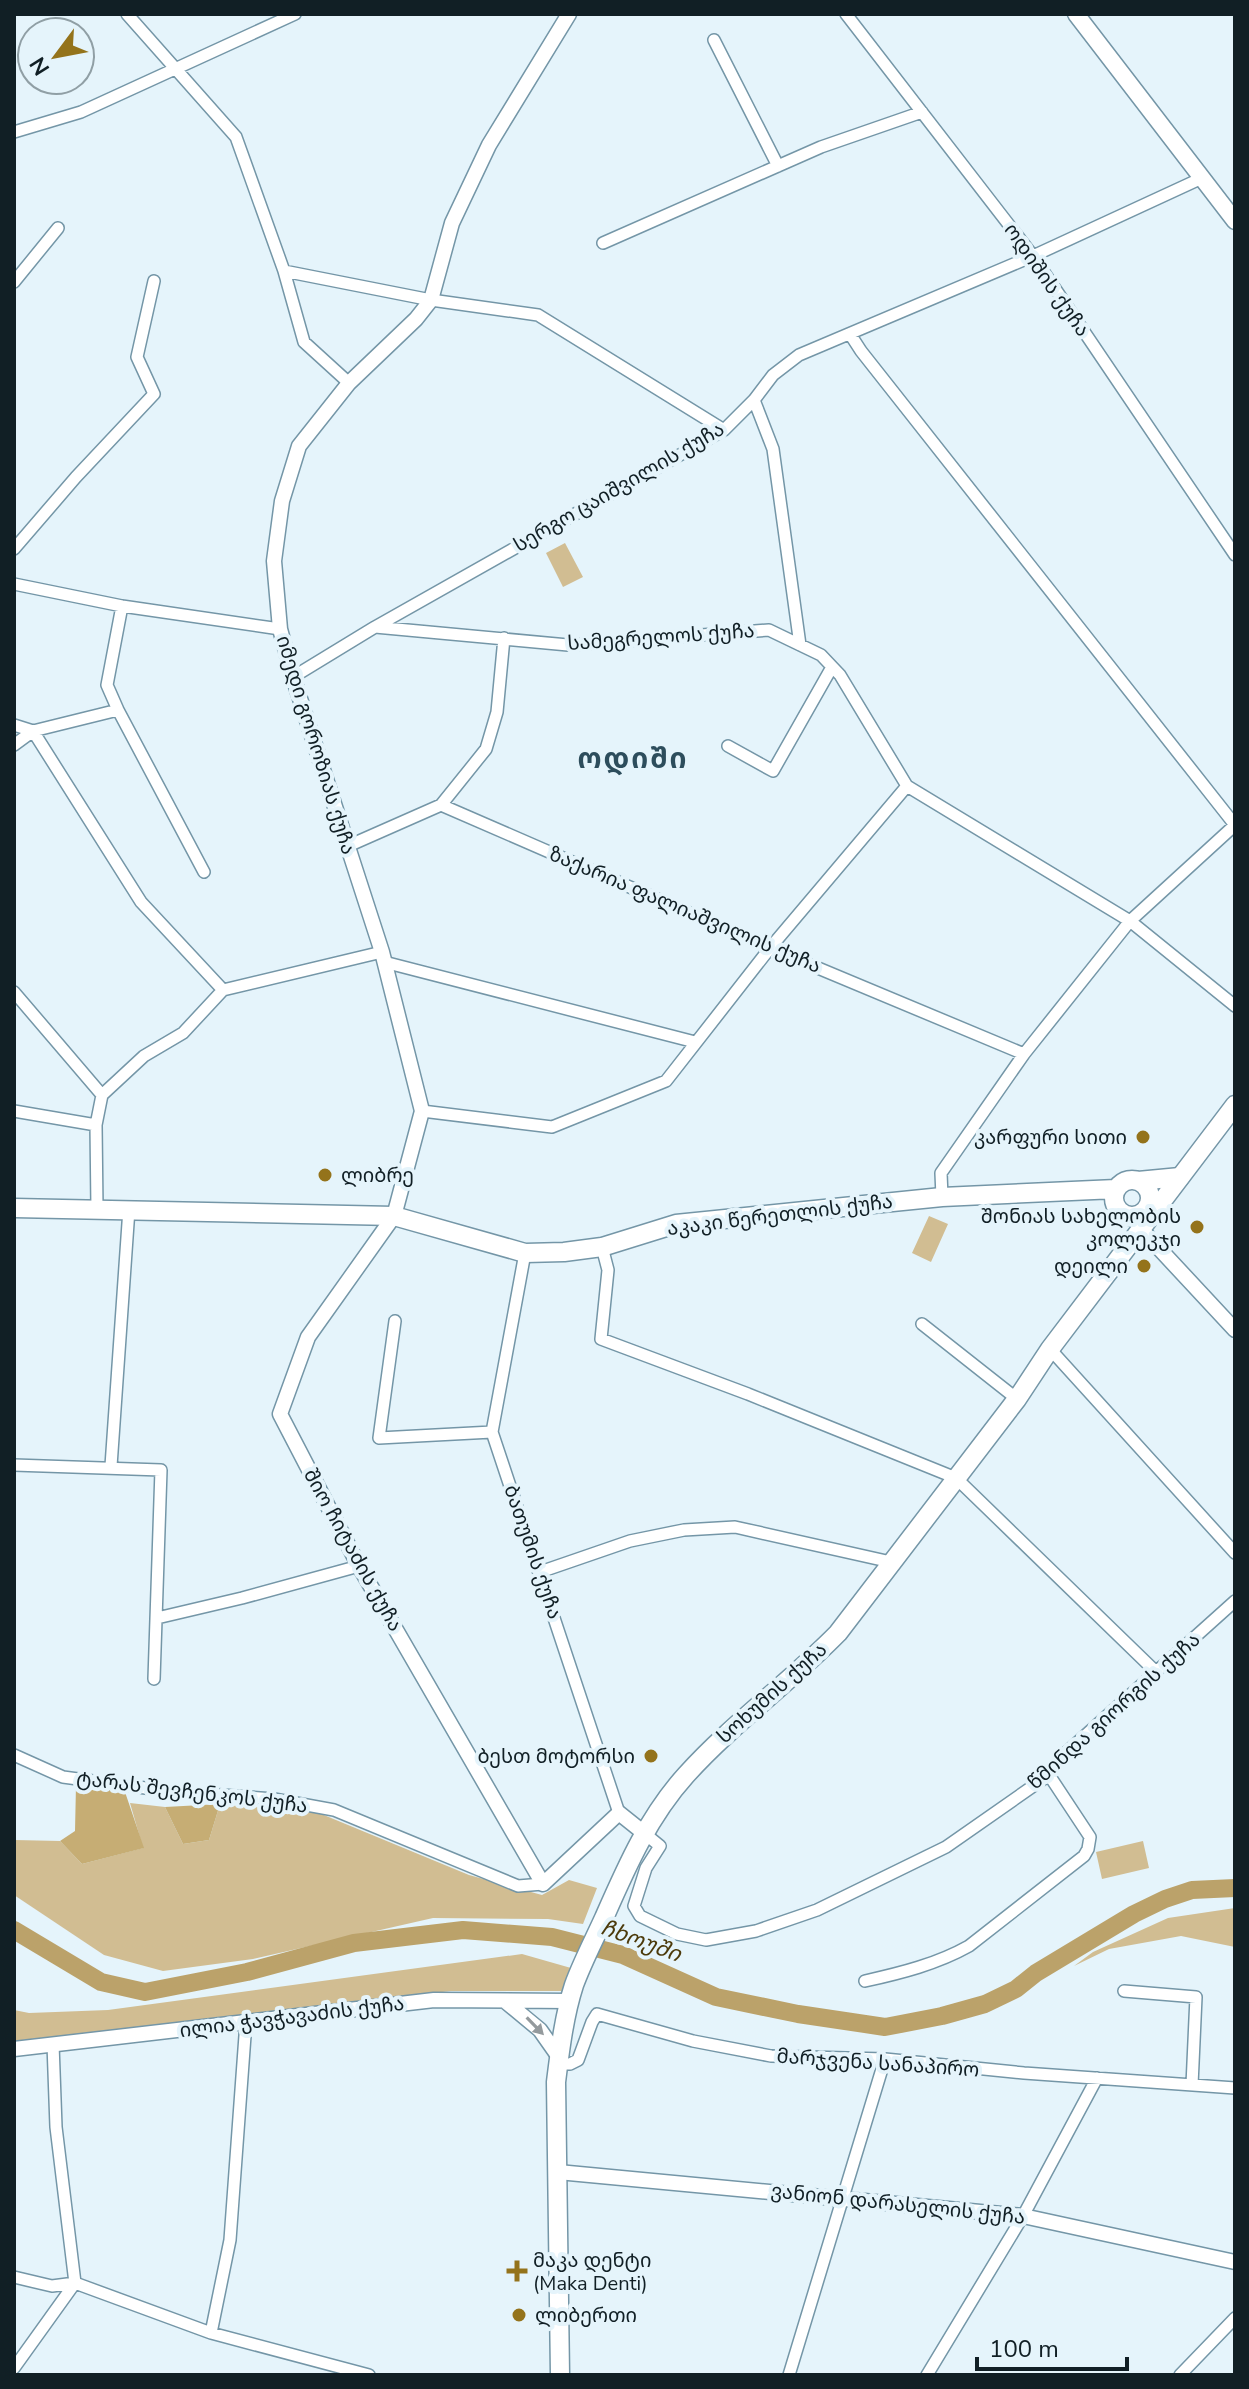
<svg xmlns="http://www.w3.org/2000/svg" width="1249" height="2389" viewBox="0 0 1249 2389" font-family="'Nunito Sans','Noto Sans Georgian',sans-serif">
<rect width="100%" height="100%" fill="#e5f4fb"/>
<path fill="#d1bd92" d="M565,543L583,577L563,587L546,553Z
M929,1216L948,1224L931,1262L912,1253Z
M130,1803L165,1807L183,1844L209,1840L220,1804L319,1813L469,1875L542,1895L569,1880L597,1888L583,1924L548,1919L433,1918L253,1959L163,1971L104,1955L14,1895V1840L60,1841L82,1864L143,1848Z
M1143,1841L1149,1868L1102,1879L1096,1852Z
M1235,1908V1947L1181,1936L1109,1949L1074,1966L1093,1952L1168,1918Z
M522,1954L571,1968L563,1991H451L14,2041V2010L29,2013L108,2010Z"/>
<path fill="#c6ad74" d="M76,1785L125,1792L144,1848L82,1864L60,1841L75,1831Z
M220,1804L209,1840L183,1844L165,1807Z"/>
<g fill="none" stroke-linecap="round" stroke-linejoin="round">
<path stroke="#bba26a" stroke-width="18" d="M14,1930L101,1982L145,1992L247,1972L354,1943L463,1930L552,1937L623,1955L716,1997L798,2014L885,2027L942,2016L985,2004L1016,1989L1036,1973L1134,1914L1165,1899L1192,1890L1235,1888"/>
<g stroke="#7496a7" stroke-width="14">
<path id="minor" d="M127,14L236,137L284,271L431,300L538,315L724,430
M846,14L1033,256L1235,555
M714,40L778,166
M14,132L81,112L295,14
M603,243L821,147L922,112
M284,271L304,342L349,383
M14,282L58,228
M850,334L861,351L1235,825
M754,400L773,449L800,645
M14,549L76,477L154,394L137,357L154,281
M14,584L122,606L280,629
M122,606L107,685L118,710L204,872
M375,627L568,645L769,630L821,655L840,675L907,786L1130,921L1235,1006
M293,677L375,627L724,430L754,400L773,375L799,355L1033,256L1202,178
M14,725L33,731L141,902L223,990
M14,745L33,731L118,710
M728,746L773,771L832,667
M441,805L486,749L497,712L504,638
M348,846L441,805L770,948L1024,1054
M384,962L695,1042
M14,992L102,1095
M14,1111L96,1125
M422,1111L552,1127L666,1081L770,948L907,786
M942,1197L941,1173L1024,1054L1130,921L1235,825
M97,1209L96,1125L102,1095L144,1056L183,1033L223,990L382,952
M602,1247L608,1270L601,1339L748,1394L956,1478L1155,1671
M525,1253L492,1432L619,1813
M395,1321L379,1438L492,1432
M922,1324L1017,1399
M1050,1349L1235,1553
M14,1465L161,1470L154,1679
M111,1466L129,1209
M540,1572L630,1541L684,1530L735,1527L891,1562
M157,1618L242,1598L359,1566
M14,1755L63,1777L168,1791L274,1799L334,1810L518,1886L543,1884
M644,1833L660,1846L646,1868L634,1906L640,1916L677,1934L706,1940L756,1931L817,1910L946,1847L1049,1775L1059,1759L1235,1601
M865,1981C901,1973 937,1964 969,1946L1084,1856L1088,1849L1090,1837L1049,1775
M1124,1991L1196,1997L1192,2085
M558,2064H570L578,2060L592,2022L597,2014L693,2041L771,2056L885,2059L1024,2073L1235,2088
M14,2277L52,2286L75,2283L211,2333L369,2375
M211,2333L230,2240L246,2022
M14,2368L75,2283L56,2127L53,2044
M789,2375L885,2059
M927,2375L1023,2216L1097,2078
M1180,2375L1235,2318"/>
</g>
<g stroke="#7496a7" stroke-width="17">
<path id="tertiary" d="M569,14L489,145L452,223L431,300L416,319L349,383L299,446L282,501L274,561L280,629L293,677L382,952L422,1111L394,1216L308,1337L280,1414L359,1566L543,1884L619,1813L644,1833
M1141,1229L1235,1330
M505,2001L540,2030L559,2057
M14,2049L434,2000L570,2001
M558,2172L1023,2216L1235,2262"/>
</g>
<g stroke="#7496a7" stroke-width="19">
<path id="secondary" d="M1076,14L1235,221"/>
</g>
<g stroke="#7496a7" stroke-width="21">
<path id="primary" d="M1114 1198a18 18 0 1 1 36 0a18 18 0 1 1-36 0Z
M1138,1181L1180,1177
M14,1208L394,1216L525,1253L564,1252L602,1247L676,1224L942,1197L1116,1189"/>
</g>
<g stroke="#7496a7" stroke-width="21">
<path id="trunk" d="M560,2375L556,2082C560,2050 564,2016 574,1985C582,1963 594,1940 604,1918C626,1868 648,1817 686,1775C732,1724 789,1683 838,1633L1017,1399L1050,1349L1235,1105"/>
</g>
<use href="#minor" stroke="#fff" stroke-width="11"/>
<use href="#tertiary" stroke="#fff" stroke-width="14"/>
<use href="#secondary" stroke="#fff" stroke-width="16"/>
<use href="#primary" stroke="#fff" stroke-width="18"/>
<use href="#trunk" stroke="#fff" stroke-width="18"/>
</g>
<defs><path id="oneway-solid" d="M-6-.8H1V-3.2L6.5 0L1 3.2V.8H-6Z" transform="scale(2)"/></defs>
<use fill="#949a9d" href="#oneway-solid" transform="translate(535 2026) rotate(46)"/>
<g fill="#94731b" stroke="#e5f4fb" stroke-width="3">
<circle cx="1143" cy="1137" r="8"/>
<circle cx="325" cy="1175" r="8"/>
<circle cx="1197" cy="1227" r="8"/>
<circle cx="1144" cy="1266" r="8"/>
<circle cx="651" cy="1756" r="8"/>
<path d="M513 2259h8v8h8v8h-8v8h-8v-8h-8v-8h8z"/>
<circle cx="519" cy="2315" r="8"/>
</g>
<g text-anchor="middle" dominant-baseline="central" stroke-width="8" stroke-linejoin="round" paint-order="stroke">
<g font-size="20" fill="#111f25" stroke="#e5f4fb">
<text transform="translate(1047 280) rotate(55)">ოდიშის ქუჩა</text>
<text transform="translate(619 487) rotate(-30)">სერგო ცაიშვილის ქუჩა</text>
<text transform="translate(661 637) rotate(-4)">სამეგრელოს ქუჩა</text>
<text transform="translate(316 745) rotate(73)">იმედი გოროზიას ქუჩა</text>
<text transform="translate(685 910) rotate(23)">ზაქარია ფალიაშვილის ქუჩა</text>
<text transform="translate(780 1215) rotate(-7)">აკაკი წერეთლის ქუჩა</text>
<text transform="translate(353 1550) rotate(61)">შიო ჩიტაძის ქუჩა</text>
<text transform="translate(533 1552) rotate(71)">ბათუმის ქუჩა</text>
<text transform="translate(772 1693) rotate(-42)">სოხუმის ქუჩა</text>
<text transform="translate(1114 1711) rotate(-42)">წმინდა გიორგის ქუჩა</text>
<text transform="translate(192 1792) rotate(7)">ტარას შევჩენკოს ქუჩა</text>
<text transform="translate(292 2017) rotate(-7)">ილია ჭავჭავაძის ქუჩა</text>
<text transform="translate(878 2063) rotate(4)">მარჯვენა სანაპირო</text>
<text transform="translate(898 2204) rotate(6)">ვანიონ დარასელის ქუჩა</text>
</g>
<g font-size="20" fill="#111f25" stroke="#e5f4fb" text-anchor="end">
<text x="1127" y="1137">კარფური სითი</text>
<text x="341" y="1175" text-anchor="start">ლიბრე</text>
<text x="1181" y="1216">შონიას სახელობის<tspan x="1181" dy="23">კოლეკჯი</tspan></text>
<text x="1128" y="1266">დეილი</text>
<text x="635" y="1756">ბესთ მოტორსი</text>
<text x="533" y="2260" text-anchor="start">მაკა დენტი<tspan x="533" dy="23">(Maka Denti)</tspan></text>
<text x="535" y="2315" text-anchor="start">ლიბერთი</text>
</g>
<g font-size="22" font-style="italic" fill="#4c3a0b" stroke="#e5f4fb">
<text transform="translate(641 1941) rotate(20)">ჩხოუში</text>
</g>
<g font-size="28" font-weight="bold" letter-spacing="2" fill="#2d4d5c" stroke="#e5f4fb">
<text x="633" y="759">ოდიში</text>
</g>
</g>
<rect width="1249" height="2389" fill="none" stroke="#111f25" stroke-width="32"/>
<g transform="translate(56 56) rotate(238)"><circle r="38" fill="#e5f4fb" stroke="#909fa5" stroke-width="2"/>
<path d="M0-6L14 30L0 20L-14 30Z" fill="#94731b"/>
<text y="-12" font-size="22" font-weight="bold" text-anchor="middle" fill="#111f25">N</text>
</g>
<path d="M977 2357v12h150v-12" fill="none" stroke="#111f25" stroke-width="4"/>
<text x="989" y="2357" font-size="24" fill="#111f25" stroke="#e5f4fb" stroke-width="6" paint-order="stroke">100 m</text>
</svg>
